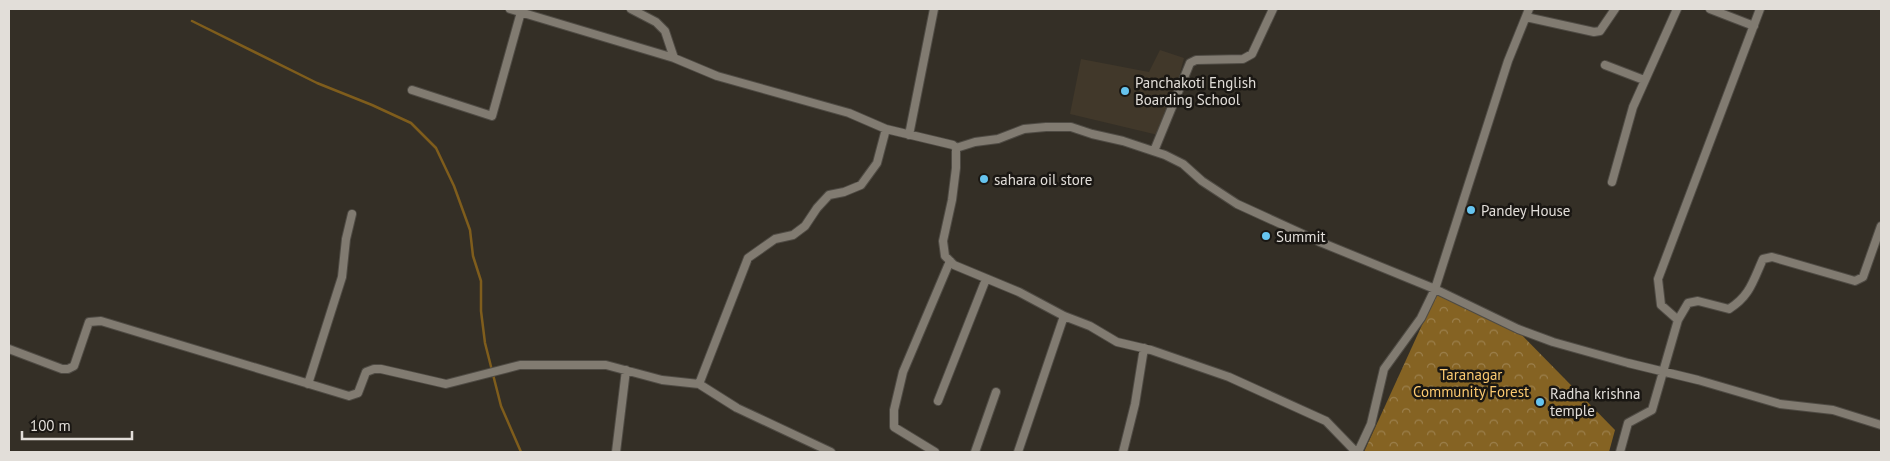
<svg xmlns="http://www.w3.org/2000/svg" width="1890" height="461" viewBox="0 0 1890 461" font-family="'PT Sans',sans-serif">
<defs>
<pattern id="forest-crowns" width="20" height="18" patternUnits="userSpaceOnUse" patternTransform="scale(1.25)"><rect width="20" height="18" fill="#856323"/><path d="M2 6a3 3 0 1 1 6 0M12 15a3 3 0 1 1 6 0" fill="none" stroke="#9c804d"/></pattern>
</defs>
<rect width="100%" height="100%" fill="#342f26"/>
<path fill="#41382a" d="M1160,50L1184,58L1170,111L1158,135L1070,114L1081,59L1149,72Z"/>
<path fill="url(#forest-crowns)" d="M1438,290L1508,321L1615,430L1609,452H1364Z"/>
<g fill="none" stroke-linecap="round" stroke-linejoin="round">
<path stroke="#7f5d1c" stroke-width="2.5" d="M192,21L317,83L372,105L411,123L436,148L454,186L470,230L473,256L481,281V311L485,343L501,406L521,452"/>
<g stroke="#4f4b44" stroke-width="10">
<path id="minor" d="M510,9L674,58L717,76L849,113L886,129L953,145L956,148L975,142L998,139L1024,129L1046,127H1071L1092,134L1123,141L1165,155L1183,164L1202,181L1237,204L1320,242L1435,289L1518,329L1553,342L1628,363L1698,380L1780,404L1833,410L1881,425
M631,9L656,22L665,31L674,58
M1710,9L1754,26
M1526,17L1594,32L1600,31L1615,9
M1605,65L1644,80
M412,90L492,116L521,12
M909,135L934,9
M956,148V168L952,200L943,241L945,256L954,265L1019,292L1064,316L1090,326L1117,342L1151,350L1229,377L1326,421L1356,452
M1154,151L1190,63L1196,60L1243,59L1252,54L1273,9
M1612,182L1633,107L1677,9
M1678,320L1661,305L1658,279L1760,9
M9,349L62,369H68L74,366L89,322L101,321L349,396L358,393L366,372L374,369H381L446,384L520,365H606L662,380L699,384L737,408L831,452
M308,384L342,277L346,239L352,214
M699,384L748,258L775,239L793,235L805,226L817,208L829,195L844,192L861,185L877,163L886,129
M938,401L986,279
M616,452L626,370
M935,452L894,427V410L903,372L950,261
M975,452L996,392
M1018,452L1064,316
M1123,452L1135,404L1144,348
M1358,452L1371,424L1384,369L1421,318L1435,289L1508,61L1529,9
M1620,452L1628,423L1652,410L1678,320L1688,303L1698,301L1729,309C1750,296 1753,281 1763,259L1772,257L1855,281L1863,277L1881,226"/>
</g>
<use href="#minor" stroke="#817b71" stroke-width="8"/>
</g>
<g fill="#66c4ef" stroke="#1a1713" stroke-width="2">
<circle cx="1125" cy="91" r="5"/>
<circle cx="984" cy="179" r="5"/>
<circle cx="1471" cy="210" r="5"/>
<circle cx="1266" cy="236" r="5"/>
<circle cx="1540" cy="402" r="5"/>
</g>
<g text-anchor="middle" dominant-baseline="central" stroke-width="5" stroke-linejoin="round" paint-order="stroke">
<g font-size="15" fill="#e2ded9" stroke="#1a1713" text-anchor="start">
<text x="1135" y="82">Panchakoti English<tspan x="1135" dy="17">Boarding School</tspan></text>
<text x="994" y="179">sahara oil store</text>
<text x="1481" y="210">Pandey House</text>
<text x="1276" y="236">Summit</text>
<text x="1550" y="393">Radha krishna<tspan x="1550" dy="17">temple</tspan></text>
</g>
<g font-size="15" fill="#fbc970" stroke="#1a1713">
<text x="1471" y="374">Taranagar<tspan x="1471" dy="17">Community Forest</tspan></text>
</g>
</g>
<rect width="1890" height="461" fill="none" stroke="#e2ded9" stroke-width="20"/>
<path d="M22 431v8h110v-8" fill="none" stroke="#e2ded9" stroke-width="2.5"/>
<text x="30" y="431" font-size="15" fill="#e2ded9" stroke="#1a1713" stroke-width="4" paint-order="stroke">100 m</text>
</svg>
